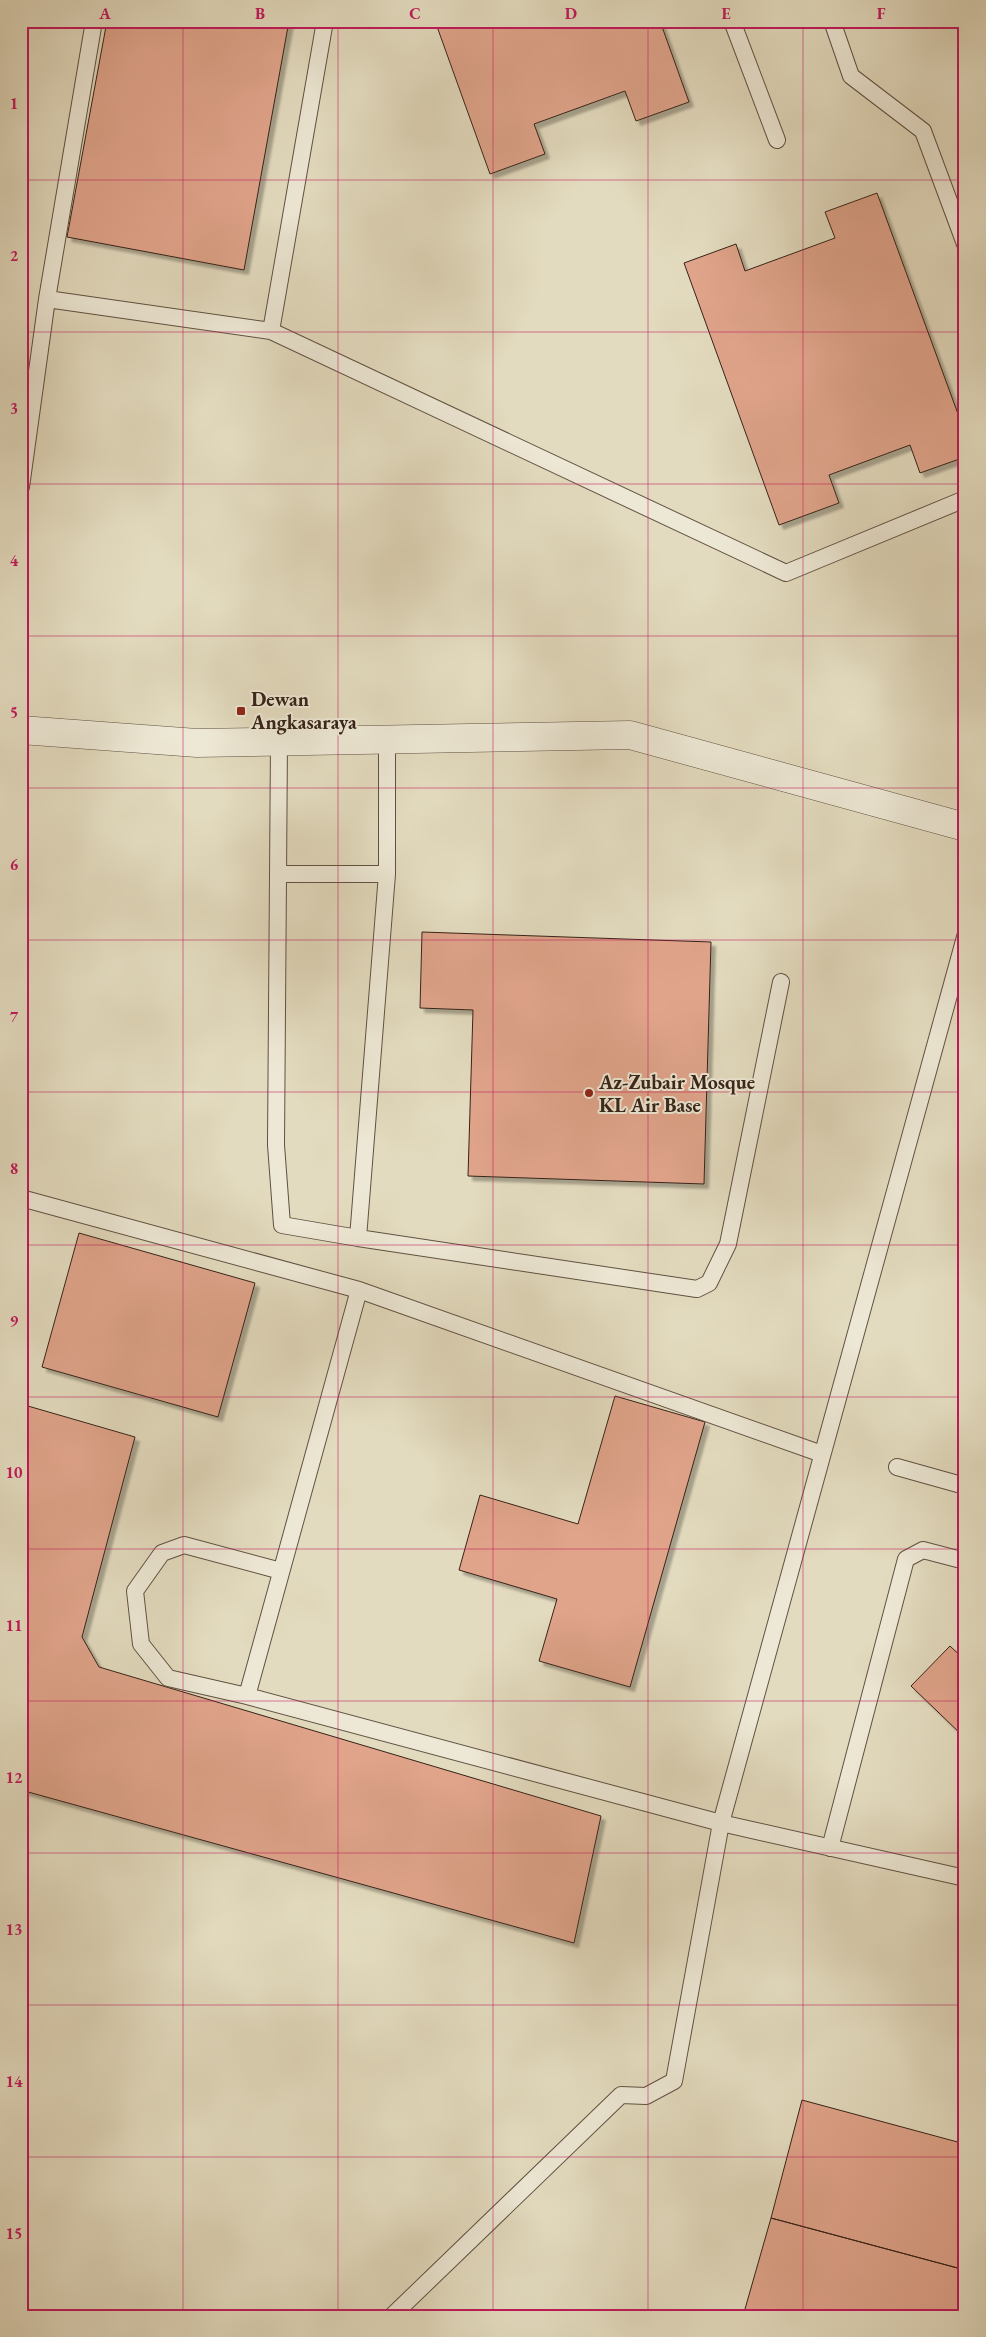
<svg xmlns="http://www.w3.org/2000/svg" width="986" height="2337" viewBox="0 0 986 2337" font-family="'EB Garamond',serif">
<defs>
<filter id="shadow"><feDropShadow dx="4.5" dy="4.5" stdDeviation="1" flood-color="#0004"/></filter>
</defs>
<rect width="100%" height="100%" fill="#e3dbbf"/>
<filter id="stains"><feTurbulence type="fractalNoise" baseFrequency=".004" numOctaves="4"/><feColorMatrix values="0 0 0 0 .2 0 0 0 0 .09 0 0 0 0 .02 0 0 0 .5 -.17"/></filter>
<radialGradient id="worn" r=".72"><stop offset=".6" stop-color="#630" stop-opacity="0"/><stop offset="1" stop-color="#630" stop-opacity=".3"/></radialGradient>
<path fill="#e0a48b" stroke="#362318" filter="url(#shadow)" d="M107,21H289L244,270L67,237Z
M435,21H660L689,102L636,121L625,91L534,124L545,154L490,174Z
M877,193L965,433V457L920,473L910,445L829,475L839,503L779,525L684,263L736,244L745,271L835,238L825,212Z
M422,932L711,942L704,1184L468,1176L473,1010L420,1008Z
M79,1233L255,1283L218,1417L42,1367Z
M615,1396L705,1422L630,1687L539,1661L557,1599L459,1570L480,1495L578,1524Z
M21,1404L135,1437L82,1637L99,1667L601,1816L574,1943L21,1790Z
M950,1646L965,1660V1738L911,1686Z
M802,2100L965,2144V2270L771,2218Z
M771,2218L965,2270V2316H743Z"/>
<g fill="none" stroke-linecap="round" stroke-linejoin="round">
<g stroke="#615142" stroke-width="18">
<path id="service" d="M732,21L777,140
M832,21L851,76L923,131L965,244
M47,299L271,331L786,573L965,499
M271,331L325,21
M21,487L47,299L94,21
M279,742L276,1145L282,1225L358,1238L387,874V740
M278,874H387
M965,937L721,1823L965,1878
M21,1198L359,1290L822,1454
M358,1238L697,1289L709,1283L728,1244L781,982
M897,1467L965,1486
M281,1571L184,1545L162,1553L135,1591L141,1644L168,1678L247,1696L721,1823L674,2081L646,2096L621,2095L392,2316
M247,1696L359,1290
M830,1848L906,1559L923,1550L965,1561"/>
</g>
<g stroke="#615142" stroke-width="29">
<path id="minor" d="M21,730L197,743L630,735L965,827"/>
</g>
<use href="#service" stroke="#ede8d5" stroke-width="16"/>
<use href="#minor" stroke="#ede8d5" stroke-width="28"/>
</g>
<path fill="none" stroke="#c2185b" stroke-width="1" stroke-opacity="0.55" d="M183,21V2316M338,21V2316M493,21V2316M648,21V2316M803,21V2316M21,180H965M21,332H965M21,484H965M21,636H965M21,788H965M21,940H965M21,1092H965M21,1245H965M21,1397H965M21,1549H965M21,1701H965M21,1853H965M21,2005H965M21,2157H965"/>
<g fill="#8f2418" stroke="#ede8d5" stroke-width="2">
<rect x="236" y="706" width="10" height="10" rx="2.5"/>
<circle cx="589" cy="1093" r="5"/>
</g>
<g text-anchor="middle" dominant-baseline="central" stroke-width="4" stroke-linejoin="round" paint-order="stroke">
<g font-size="20" font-weight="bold" fill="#362318" stroke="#ede8d5" text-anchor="start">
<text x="251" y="699">Dewan<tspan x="251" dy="23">Angkasaraya</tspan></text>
<text x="599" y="1082">Az-Zubair Mosque<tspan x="599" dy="23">KL Air Base</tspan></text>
</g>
</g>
<rect width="986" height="2337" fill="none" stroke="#e3dbbf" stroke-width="55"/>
<rect x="28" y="28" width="930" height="2282" fill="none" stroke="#c2185b" stroke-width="2"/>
<g font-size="16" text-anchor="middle" font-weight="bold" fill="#c2185b">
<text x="105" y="19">A</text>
<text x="260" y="19">B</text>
<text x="415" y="19">C</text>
<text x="571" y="19">D</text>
<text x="726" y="19">E</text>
<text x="881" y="19">F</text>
<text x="14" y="109">1</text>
<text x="14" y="261">2</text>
<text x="14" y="414">3</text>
<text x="14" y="566">4</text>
<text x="14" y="718">5</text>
<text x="14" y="870">6</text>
<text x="14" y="1022">7</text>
<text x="14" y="1174">8</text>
<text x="14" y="1326">9</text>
<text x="14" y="1478">10</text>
<text x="14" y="1631">11</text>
<text x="14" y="1783">12</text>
<text x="14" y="1935">13</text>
<text x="14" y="2087">14</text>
<text x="14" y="2239">15</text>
</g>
<rect width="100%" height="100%" filter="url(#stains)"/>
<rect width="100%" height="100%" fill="url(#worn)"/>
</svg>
